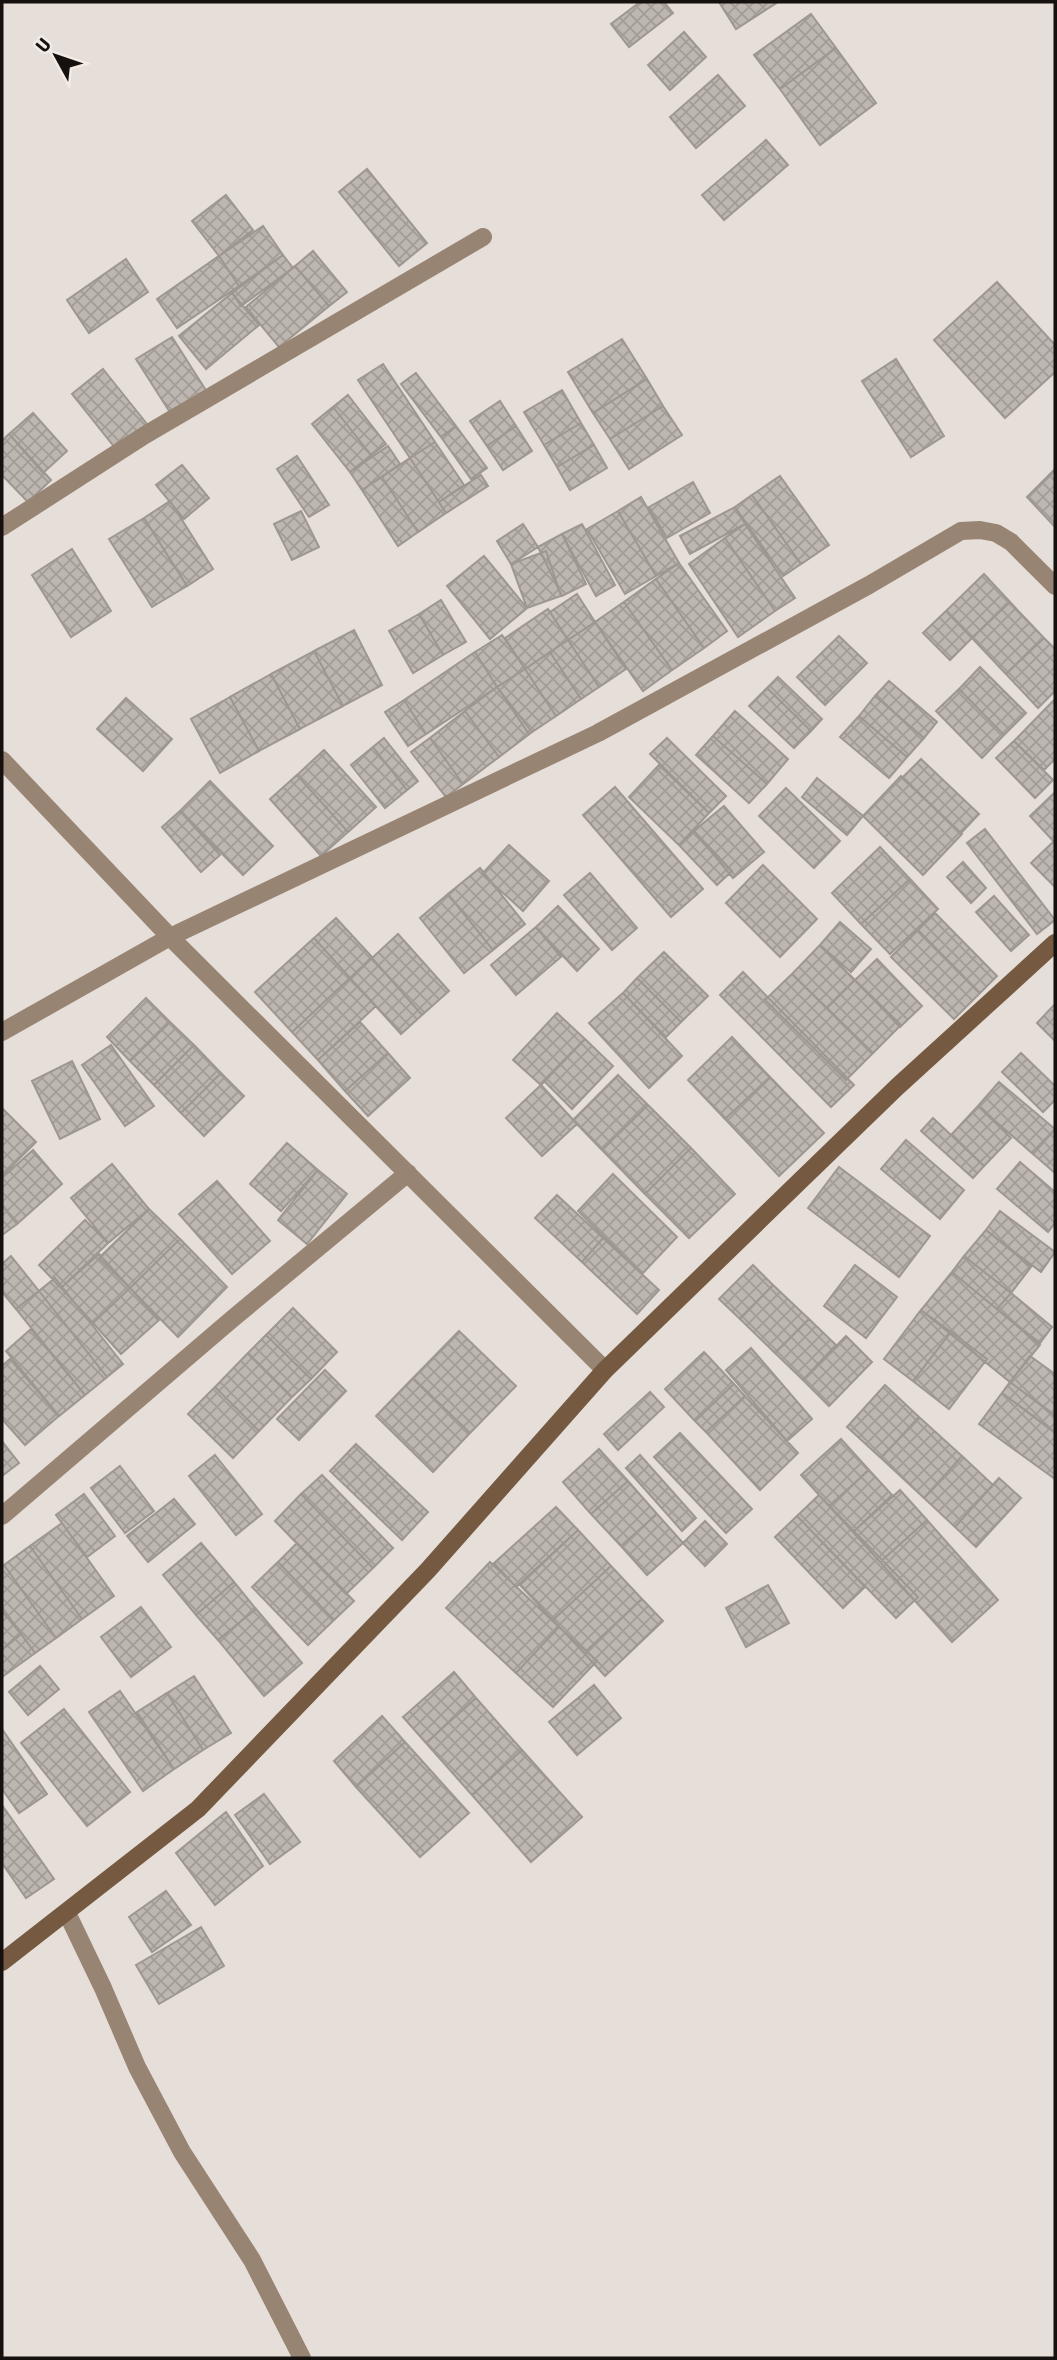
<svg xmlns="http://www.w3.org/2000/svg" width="1057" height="2360" viewBox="0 0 1057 2360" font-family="'Asap Condensed',sans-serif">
<defs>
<pattern id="building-cross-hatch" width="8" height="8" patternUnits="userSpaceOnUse" patternTransform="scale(1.75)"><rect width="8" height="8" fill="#beb7b1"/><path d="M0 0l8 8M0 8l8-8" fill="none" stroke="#a29c97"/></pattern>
</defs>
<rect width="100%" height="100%" fill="#e6ded8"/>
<path fill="url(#building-cross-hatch)" stroke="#9e9791" stroke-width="2" d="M640,2H664L673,13L629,47L611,24Z
M719,2H778L736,29Z
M811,14L836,48L780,89L754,55Z
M684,32L706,57L670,90L648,65Z
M836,48L876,103L820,145L780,89Z
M718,75L745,106L696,148L670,117Z
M766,140L788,165L724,220L702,195Z
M367,169L427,243L399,266L339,192Z
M226,195L253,230L219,256L192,221Z
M263,226L283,255L239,286L219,256Z
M313,251L347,292L329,306L295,266Z
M283,255L293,268L241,306L232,293Z
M219,256L239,286L177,328L157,299Z
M126,259L148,292L89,333L67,300Z
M295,266L329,306L279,347L246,307Z
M997,282L1055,345V372L1005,418L934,340Z
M232,293L259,325L206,369L179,336Z
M172,337L207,392L171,414L136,359Z
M622,339L647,379L593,413L568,372Z
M896,359L944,436L911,457L862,381Z
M383,364L435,442L410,458L358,380Z
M103,369L147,424L116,449L72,394Z
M416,373L456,426L441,437L401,384Z
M647,379L663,406L610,439L593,413Z
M562,390L581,423L544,445L524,412Z
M348,395L386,444L371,455L333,407Z
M500,401L516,426L487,446L470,421Z
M663,406L682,435L629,469L610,439Z
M333,407L371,455L350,472L312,424Z
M33,413L67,451L43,473L9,434Z
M581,423L594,445L557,467L544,445Z
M456,426L487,468L471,479L441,437Z
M516,426L532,451L503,470L487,446Z
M9,434L51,480L28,502L2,475V441Z
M435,442L464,485L439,502L410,458Z
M594,445L607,468L570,490L557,467Z
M388,446L400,464L362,490L350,472Z
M297,456L329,505L309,517L277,469Z
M410,458L446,513L418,532L382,477Z
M182,465L209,498L184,519L156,485Z
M1055,469V527L1027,497Z
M481,475L488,486L446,513L439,502Z
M780,476L829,545L801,564L752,495Z
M382,477L418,532L398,546L362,490Z
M693,482L710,513L667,538L649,507Z
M752,495L801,564L783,576L735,507Z
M641,497L679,563L656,576L618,511Z
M170,501L213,569L187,586L144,518Z
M735,507L745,524L690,554L680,536Z
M301,511L319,547L292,560L274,524Z
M618,511L656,576L625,594L587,529Z
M144,518L187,586L152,607L109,539Z
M523,524L538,547L511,564L497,541Z
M582,524L615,585L596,596L562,534Z
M745,524L795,598L775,611L725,538Z
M562,534L586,584L562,596L538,547Z
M725,538L775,611L738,637L689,564Z
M72,549L111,611L71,637L32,575Z
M546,551L561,596L527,608L511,564Z
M484,556L527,608L490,639L447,586Z
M679,563L727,631L704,648L656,579Z
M984,574L1010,602L972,638L946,611Z
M656,579L704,648L672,670L624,602Z
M577,594L595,622L568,640L550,612Z
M441,600L466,642L443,655L419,614Z
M624,602L672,670L643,691L595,622Z
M1010,602L1044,638L1006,674L972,638Z
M548,609L568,640L525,669L505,638Z
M946,611L972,638L950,660L923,633Z
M419,614L443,655L413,673L389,631Z
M595,622L626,669L599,687L568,640Z
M354,630L382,685L343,706L314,651Z
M502,635L525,669L497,687L475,652Z
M839,636L867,663L825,705L797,677Z
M1044,638L1055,649V691L1038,708L1006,674Z
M568,640L599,687L581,699L550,652Z
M314,651L343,706L300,729L271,674Z
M475,652L497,687L426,734L404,700Z
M550,652L581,699L556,716L525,669Z
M980,667L1026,713L1004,735L959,689Z
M525,669L556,716L529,734L497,687Z
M271,674L300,729L259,751L230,697Z
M778,677L822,719L811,731L767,688Z
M889,681L937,722L924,738L875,696Z
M497,687L532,732L499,757L465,711Z
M767,688L811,731L794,748L749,706Z
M959,689L1004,735L982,758L936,711Z
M875,696L924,738L907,757L859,716Z
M230,697L259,751L220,773L191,719Z
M126,698L172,739L143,771L97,729Z
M1055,699V759L1044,770L1014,741Z
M404,700L426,734L408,746L385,712Z
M465,711L499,757L463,784L430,738Z
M735,711L788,759L767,784L713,736Z
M859,716L907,757L889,778L840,737Z
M713,736L767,784L749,803L696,755Z
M384,738L418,781L407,790L373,747Z
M430,738L463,784L446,797L411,752Z
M667,738L726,796L709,813L650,754Z
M1014,741L1053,780L1035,798L996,758Z
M373,747L407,790L385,808L351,765Z
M324,750L376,807L348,832L297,775Z
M921,759L979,814L961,833L902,778Z
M659,765L709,813L679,845L629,797Z
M297,775L348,832L321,856L270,799Z
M901,776L962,834L923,875L863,816Z
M817,778L863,816L847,835L802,797Z
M210,781L273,846L243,875L180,811Z
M615,787L703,889L671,917L583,815Z
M786,788L840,841L814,868L759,816Z
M1055,792V843L1030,816Z
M724,806L764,852L733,878L694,831Z
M180,811L220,855L201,872L162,827Z
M985,829L1055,920L1037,934L967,843Z
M694,831L732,871L717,885L679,845Z
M1053,842L1055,843V887L1031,863Z
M509,845L549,881L523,911L482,874Z
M880,847L910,879L861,924L832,893Z
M963,862L986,888L971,903L947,877Z
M763,865L817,919L780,957L726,903Z
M480,868L525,924L493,950L448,894Z
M590,873L637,928L612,950L564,895Z
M910,879L938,909L890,954L861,924Z
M448,894L493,950L464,973L420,918Z
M994,896L1029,935L1011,951L976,912Z
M558,906L599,949L577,971L536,927Z
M935,913L997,976L980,993L918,930Z
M336,918L372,957L350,978L314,938Z
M840,922L871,949L851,972L820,945Z
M536,927L561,957L516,995L491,965Z
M918,930L980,993L954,1019L891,957Z
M398,934L449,991L422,1015L372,958Z
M314,938L350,978L292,1032L255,992Z
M820,945L855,980L827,1008L792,974Z
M664,952L708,996L681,1022L637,978Z
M372,958L422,1015L401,1034L350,978Z
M877,959L922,1006L900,1027L855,980Z
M743,972L854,1085L831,1107L720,995Z
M792,974L873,1053L846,1080L765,1000Z
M350,978L376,1006L318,1060L292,1032Z
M637,978L681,1022L666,1037L623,993Z
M855,980L901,1025L873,1053L827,1008Z
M623,993L682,1056L649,1088L589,1023Z
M146,998L170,1022L130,1061L107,1037Z
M1055,1004V1041L1037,1023Z
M557,1013L585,1039L541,1085L513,1060Z
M170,1022L194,1045L154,1085L130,1061Z
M360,1022L388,1053L345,1091L318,1060Z
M732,1037L770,1077L725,1119L688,1080Z
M585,1039L613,1066L572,1109L544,1081Z
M111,1045L154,1106L125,1126L82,1065Z
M194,1045L221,1073L181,1113L154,1085Z
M388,1053L410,1078L368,1116L345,1091Z
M1021,1053L1055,1086V1100L1043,1112L1002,1072Z
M72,1061L100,1119L60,1139L32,1081Z
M221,1073L244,1096L204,1136L181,1113Z
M618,1075L648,1105L602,1150L573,1120Z
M770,1077L824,1133L779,1176L725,1119Z
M999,1082L1055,1129L1033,1154L978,1106Z
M541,1085L577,1124L542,1156L506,1118Z
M648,1105L691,1148L645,1194L602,1150Z
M978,1106L1011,1138L984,1166L951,1135Z
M2,1108L36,1142L2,1176Z
M933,1118L984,1166L973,1178L921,1131Z
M1055,1129V1173L1033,1154Z
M906,1140L964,1190L940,1219L881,1169Z
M287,1143L318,1170L281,1211L250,1184Z
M691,1148L735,1194L689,1238L645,1194Z
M33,1150L62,1184L17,1224L2,1206V1178Z
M1020,1162L1055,1192V1223L1048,1232L997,1189Z
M112,1164L149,1209L108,1243L71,1198Z
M839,1167L930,1236L899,1277L808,1208Z
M318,1170L347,1194L307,1244L278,1220Z
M613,1174L677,1237L642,1274L578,1211Z
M217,1181L270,1241L232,1274L179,1214Z
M557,1195L603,1238L582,1262L535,1218Z
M2,1204L17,1224L2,1235Z
M149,1209L180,1239L130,1288L99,1258Z
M1000,1211L1055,1252L1041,1272L986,1230Z
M85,1220L108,1243L61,1288L39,1265Z
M986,1230L1031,1267L1011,1293L964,1256Z
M603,1238L659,1290L637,1314L582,1262Z
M180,1239L227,1287L178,1337L130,1288Z
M99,1254L130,1288L93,1323L61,1288Z
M11,1256L39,1291L16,1309L2,1292V1264Z
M964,1256L1011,1293L997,1309L952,1272Z
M753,1265L773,1285L740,1319L719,1299Z
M855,1265L897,1297L866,1338L824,1306Z
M952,1272L1040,1345L1010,1382L921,1310Z
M55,1278L123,1364L107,1377L39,1291Z
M773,1285L809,1319L775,1353L740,1319Z
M130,1288L159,1320L121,1354L93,1323Z
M39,1291L107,1377L85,1395L16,1309Z
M1011,1293L1052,1327L1040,1343L997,1309Z
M293,1308L337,1352L311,1379L266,1335Z
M921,1310L951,1332L913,1381L884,1359Z
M809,1319L836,1345L803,1380L775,1353Z
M31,1329L85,1395L59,1416L6,1351Z
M459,1331L516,1386L470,1433L413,1378Z
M951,1332L987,1359L949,1409L913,1381Z
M266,1335L311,1379L292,1397L248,1353Z
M846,1336L872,1362L829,1406L803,1380Z
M751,1348L812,1419L787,1441L726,1370Z
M704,1352L734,1384L695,1421L665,1389Z
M248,1353L292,1397L259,1431L215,1387Z
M1030,1356L1055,1374V1416L1010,1382Z
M10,1359L59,1416L25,1445L2,1419V1366Z
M325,1370L346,1391L299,1440L277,1419Z
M413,1378L470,1433L433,1472L376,1416Z
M1010,1382L1055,1415V1433L1002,1393Z
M734,1384L745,1396L706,1432L695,1421Z
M885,1385L919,1417L881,1458L847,1427Z
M215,1387L259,1431L233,1458L188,1414Z
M650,1392L664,1407L618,1450L604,1434Z
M1002,1393L1055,1432V1479L979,1424Z
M745,1396L798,1453L760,1490L706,1432Z
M919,1417L962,1456L924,1498L881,1458Z
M680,1433L752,1509L726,1533L654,1457Z
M841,1439L869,1470L829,1506L801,1475Z
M2,1441L19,1463L2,1476Z
M356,1444L428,1512L402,1540L330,1471Z
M599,1449L628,1481L591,1514L563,1482Z
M215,1455L262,1514L236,1535L189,1476Z
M640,1455L696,1518L682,1531L626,1468Z
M962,1456L993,1485L955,1527L924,1498Z
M120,1466L154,1511L125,1533L91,1488Z
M869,1470L892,1495L853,1532L829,1506Z
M322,1475L393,1548L373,1568L301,1494Z
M999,1478L1021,1498L976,1547L955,1527Z
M628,1481L657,1514L621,1546L591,1514Z
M900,1490L927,1520L880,1562L853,1532Z
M84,1494L115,1536L87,1557L56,1515Z
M301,1494L373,1568L346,1594L275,1521Z
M819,1495L918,1597L896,1618L797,1516Z
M174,1499L195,1524L148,1562L127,1536Z
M556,1507L578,1530L516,1587L494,1563Z
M657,1514L683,1543L647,1575L621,1546Z
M797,1516L865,1587L843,1608L775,1537Z
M927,1520L998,1600L952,1642L880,1562Z
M705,1521L727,1544L705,1566L683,1543Z
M62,1523L114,1596L82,1619L30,1546Z
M578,1530L611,1566L553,1620L520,1585Z
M201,1543L234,1582L196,1615L163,1575Z
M297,1543L354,1601L334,1620L278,1562Z
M30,1546L82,1619L56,1638L4,1565Z
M278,1562L334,1620L308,1645L252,1587Z
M490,1562L559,1627L516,1673L446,1608Z
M4,1565L56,1638L35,1653L2,1607V1566Z
M611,1566L642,1599L584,1653L553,1620Z
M234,1582L256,1609L218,1640L196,1615Z
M768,1585L789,1623L746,1647L726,1608Z
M642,1599L663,1621L605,1676L584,1653Z
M141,1607L171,1647L131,1677L101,1637Z
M256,1609L302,1663L264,1696L218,1640Z
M2,1611L21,1634L2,1650Z
M559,1627L597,1661L553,1707L516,1673Z
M21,1634L35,1653L2,1677V1649Z
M40,1666L59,1689L28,1715L9,1692Z
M454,1672L476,1698L426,1743L403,1717Z
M194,1676L231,1733L203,1750L167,1693Z
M594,1685L621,1718L577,1755L549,1722Z
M120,1691L174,1769L143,1791L89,1712Z
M167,1693L203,1750L174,1769L137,1712Z
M476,1698L522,1750L472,1795L426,1743Z
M64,1709L130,1792L87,1826L21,1743Z
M382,1716L405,1742L356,1787L334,1761Z
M2,1729L47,1794L19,1813L2,1789Z
M405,1742L469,1813L420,1857L356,1787Z
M522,1750L582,1817L531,1862L472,1795Z
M264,1794L300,1842L270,1864L235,1815Z
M2,1805L54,1879L26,1898L2,1863Z
M226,1812L263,1866L215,1905L176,1853Z
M166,1891L191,1925L152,1952L129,1917Z
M201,1927L224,1966L159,2004L136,1965Z"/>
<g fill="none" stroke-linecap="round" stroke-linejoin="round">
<path stroke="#988473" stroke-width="18" d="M2,527L145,435L483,237
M2,760L170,937L605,1370
M2,1032L170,937L598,733L869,585L961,531L980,530L996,533L1011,542L1055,586
M2,1516L231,1320L408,1173
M67,1913L103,1988L137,2067L182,2152L252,2260L302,2358"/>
<path stroke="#755940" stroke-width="18" d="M2,1962L198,1809L428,1570L605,1370L897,1087L1055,943"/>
</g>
<rect width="1057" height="2360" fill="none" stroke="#14110f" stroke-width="7"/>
<g transform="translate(56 56) rotate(310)" stroke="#f3ebe5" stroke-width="5" paint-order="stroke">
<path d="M0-5L12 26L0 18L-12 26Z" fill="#14110f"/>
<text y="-10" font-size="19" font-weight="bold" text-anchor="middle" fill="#14110f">U</text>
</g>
</svg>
